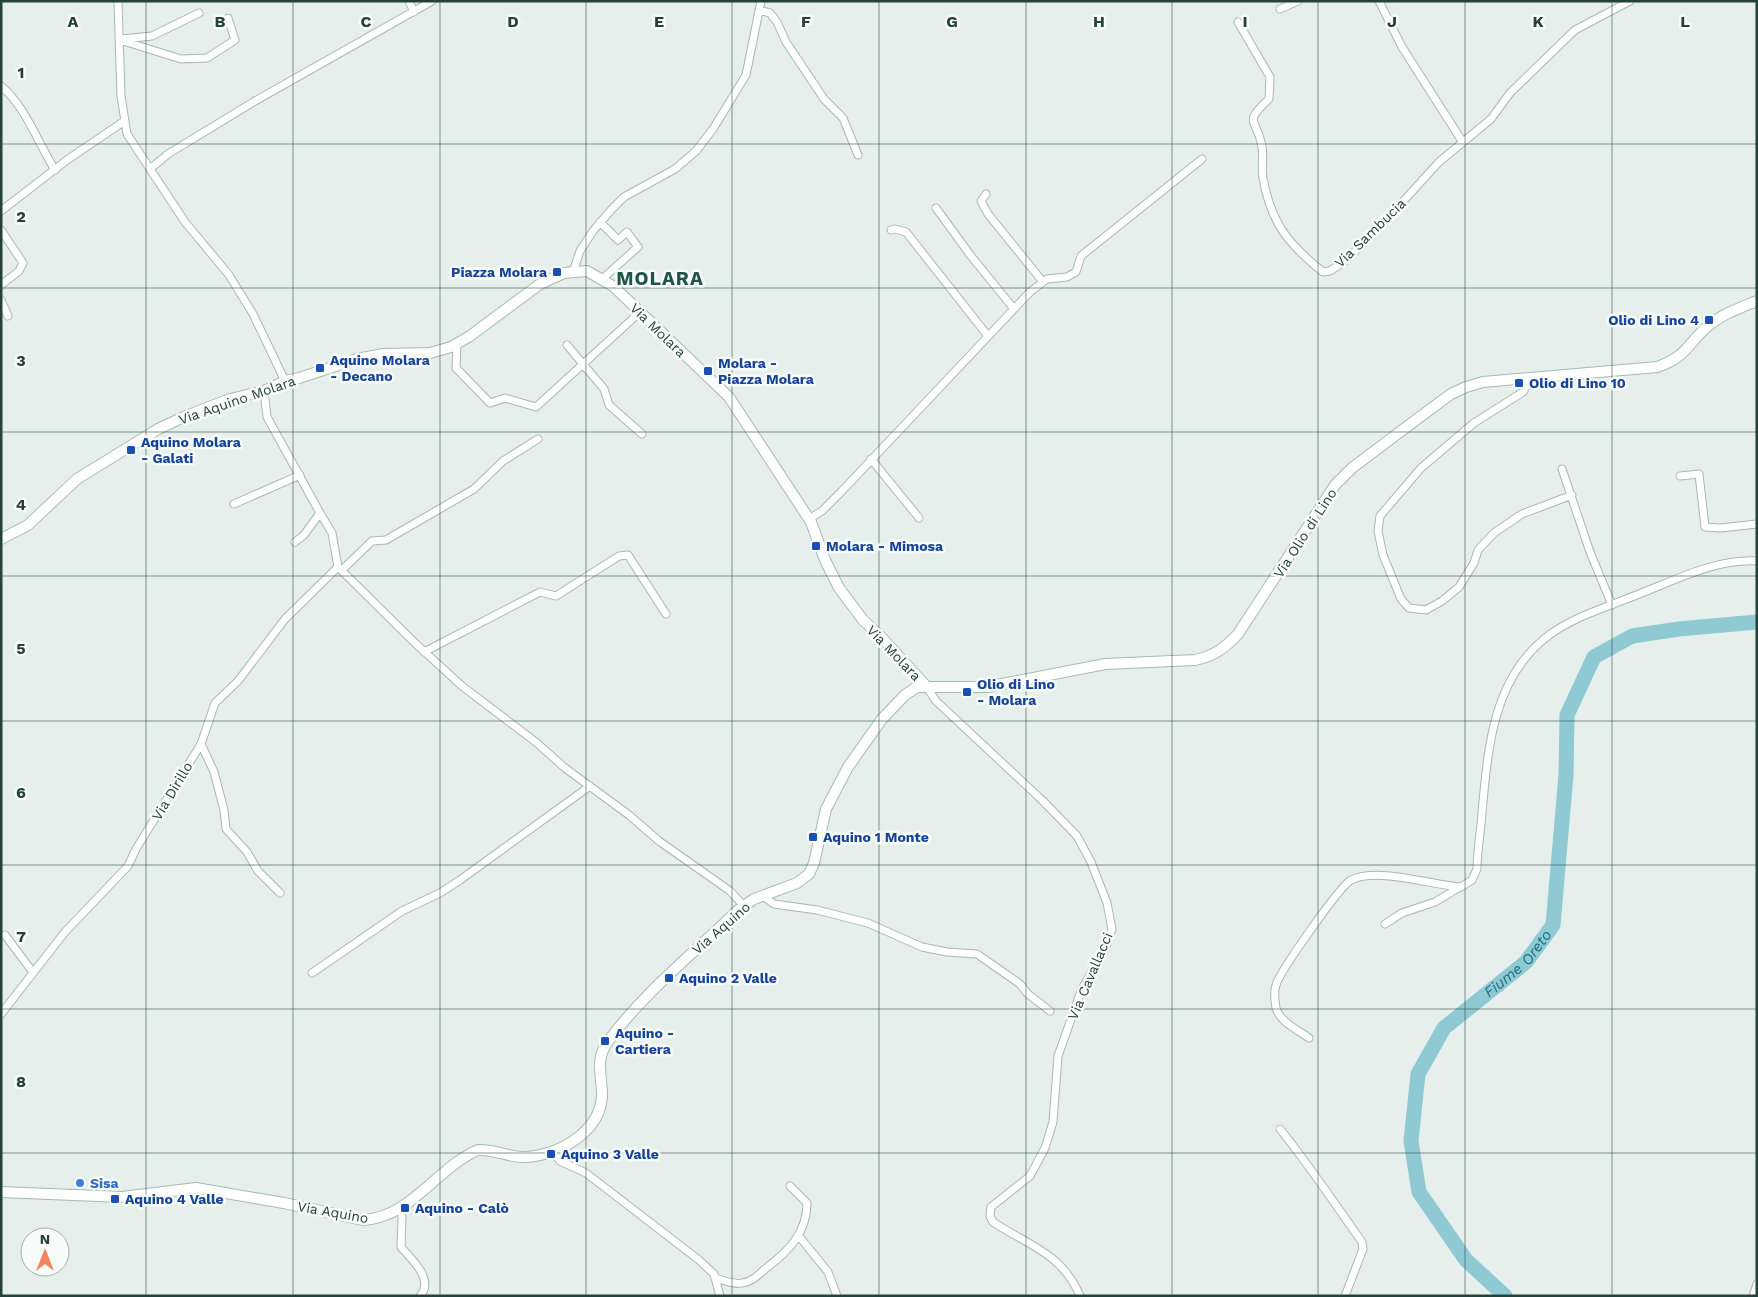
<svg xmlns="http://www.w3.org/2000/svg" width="1758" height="1297" viewBox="0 0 1758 1297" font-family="'Work Sans',sans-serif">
<rect width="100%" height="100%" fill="#e6efeb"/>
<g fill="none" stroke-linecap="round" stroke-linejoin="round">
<path stroke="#8ec9d4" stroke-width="15" id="s1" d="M1505,1296L1466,1260L1419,1192L1411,1141L1418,1074L1444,1028L1526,962L1553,925L1566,775L1567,715L1594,657L1632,636L1679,629L1757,622"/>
<g stroke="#a8b8b2" stroke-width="9">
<path id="street" d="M118,1L121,96L127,134L185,222L229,275L253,314L285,381
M409,1L414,12
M1379,1L1402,47L1462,141
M1280,9L1298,1
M759,10L770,13L777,22L786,42L824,99L843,118L858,155
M1238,22L1270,77L1269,99C1241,125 1258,118 1262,147C1264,157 1261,168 1263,178C1271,223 1288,244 1323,272L1330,271L1345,261L1376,231L1439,162L1491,119L1510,93L1575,30L1630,1
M122,39L152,36L199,13
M120,40L181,59L207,58L235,40L228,18
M1,86C26,107 38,143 55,170
M151,168L168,154L255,101L432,1
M986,194L981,201L988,214L1043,282
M936,208L971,256L1014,309
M1,211L67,160L123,122
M600,222L618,240L627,232L638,247L601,280
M1,230L23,263L19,271L1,285
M891,230L895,229L906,232L988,336
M573,272L580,251L593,231L611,210L624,197L675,169L696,151L713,129L746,75L761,1
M1,300L8,316
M457,343L456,368L490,403L505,398L536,407L639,313
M567,345L604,389L609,405L642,434
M1530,379L1523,392L1474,423L1421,468L1380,516L1378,531L1383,555L1401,599L1409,608L1426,610L1442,601L1459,587L1474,563L1478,550L1494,533L1522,514L1572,495
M264,391L267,417L320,513L304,535L295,542
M871,459L919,518
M1562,469L1590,552L1612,605
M1680,476L1699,474L1705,527L1720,528L1757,524
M234,504L300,475
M320,513L332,533L338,567L416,644L462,686L537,743L565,768L629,815L659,841L730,891L744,906
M809,519L822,511L842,491L1030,292L1047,279L1067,277L1076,272L1081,256L1202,159
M342,570L372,541L386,540L474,489L503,461L538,439
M424,652L540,592L556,596L619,556L628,555L666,614
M926,686L936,701L1042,800L1077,836L1091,862L1107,903L1112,929L1106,946L1081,991L1058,1056L1053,1122L1045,1148L1030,1176L991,1207L990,1216L993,1222C1029,1246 1062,1253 1080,1296
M201,744L214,772L224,810L226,829L247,852L258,871L280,893
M763,896L774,904L817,910L868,923L922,947L947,952L977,954L1020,984L1028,994L1050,1011
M1385,924L1402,913L1435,902L1460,887
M5,935L32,971
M312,973L402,911L440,893L460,880L590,786
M1,1014L65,932L128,866L136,849L201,744L215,703L238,681L285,619L338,567
M1309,1038C1298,1030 1280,1022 1276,1008C1275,1002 1274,991 1276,985C1280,971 1340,886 1351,880C1378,867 1431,885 1461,887L1472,880L1477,869C1477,850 1481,831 1482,812C1488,750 1492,682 1544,639C1572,616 1611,606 1644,592C1680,578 1717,559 1757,561
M1280,1129C1309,1165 1335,1204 1362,1242L1363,1249L1345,1296
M553,1152L560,1161L586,1173L699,1260L714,1274L720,1296
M401,1208L402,1217L401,1247C411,1259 435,1279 420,1296
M798,1235L828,1272L837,1296
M715,1278C723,1280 734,1285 742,1283C752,1282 758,1275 765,1269C788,1252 807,1233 807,1203L790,1186
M1753,1296L1757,1284"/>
</g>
<g stroke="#a4bbb3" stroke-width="12">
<path id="secondary" d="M1,539L28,525L77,479L158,429L186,416L230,399L264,391L285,381L299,378L357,359L383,354L430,353L451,347L470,336L540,284L564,273L587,271L613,286L729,397L811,522L825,560L839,588L863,620L882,638L926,686
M1,1192L122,1197L196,1188L284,1203L363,1220C412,1217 436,1168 478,1150C494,1149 508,1157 523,1157C557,1157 601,1132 602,1095C602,1076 595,1060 607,1043C643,993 693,954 737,911L754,899L797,883L809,874L814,863L826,809L848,767L882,719L905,695L917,687H987L1105,664L1195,660C1214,656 1225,648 1238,634L1335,485L1352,468L1413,422L1451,394L1466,387L1483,382L1657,367C1687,357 1687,344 1708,326C1722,314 1740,308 1757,301"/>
</g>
<use href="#street" stroke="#fff" stroke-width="7"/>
<use href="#secondary" stroke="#fff" stroke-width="10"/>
</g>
<path fill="none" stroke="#24423a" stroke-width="1" stroke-opacity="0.55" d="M146,1V1296M293,1V1296M440,1V1296M586,1V1296M732,1V1296M879,1V1296M1026,1V1296M1172,1V1296M1318,1V1296M1465,1V1296M1612,1V1296M1,144H1757M1,288H1757M1,432H1757M1,576H1757M1,721H1757M1,865H1757M1,1009H1757M1,1153H1757"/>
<g fill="#1a4fb4" stroke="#f7fbf9" stroke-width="2">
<rect x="552" y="267" width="10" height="10" rx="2.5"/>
<rect x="1704" y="315" width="10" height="10" rx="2.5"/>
<rect x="315" y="363" width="10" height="10" rx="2.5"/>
<rect x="703" y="366" width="10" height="10" rx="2.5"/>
<rect x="1514" y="378" width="10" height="10" rx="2.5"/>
<rect x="126" y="445" width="10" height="10" rx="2.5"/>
<rect x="811" y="541" width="10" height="10" rx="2.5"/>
<rect x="962" y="687" width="10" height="10" rx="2.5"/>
<rect x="808" y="832" width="10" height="10" rx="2.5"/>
<rect x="664" y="973" width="10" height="10" rx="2.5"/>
<rect x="600" y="1036" width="10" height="10" rx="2.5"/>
<rect x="546" y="1149" width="10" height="10" rx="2.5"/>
<rect x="110" y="1194" width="10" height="10" rx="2.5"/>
<rect x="400" y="1203" width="10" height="10" rx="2.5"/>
</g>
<circle fill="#3f7fe0" stroke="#f7fbf9" stroke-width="2" cx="80" cy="1183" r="5"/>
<g text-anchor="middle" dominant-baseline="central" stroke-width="5" stroke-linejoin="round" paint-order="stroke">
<g font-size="14" fill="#24423a" stroke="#f7fbf9">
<text transform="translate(1370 233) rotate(-44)">Via Sambucia</text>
<text transform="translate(658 330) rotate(44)">Via Molara</text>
<text transform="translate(237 400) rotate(-19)">Via Aquino Molara</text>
<text transform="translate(1305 533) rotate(-57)">Via Olio di Lino</text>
<text transform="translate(894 653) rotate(46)">Via Molara</text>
<text transform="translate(172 791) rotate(-59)">Via Dirillo</text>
<text transform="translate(721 928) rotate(-41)">Via Aquino</text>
<text transform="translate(1090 976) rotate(-67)">Via Cavallacci</text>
<text transform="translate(333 1212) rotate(10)">Via Aquino</text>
</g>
<g font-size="14" font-weight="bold" fill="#164399" stroke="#f7fbf9" text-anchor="start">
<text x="547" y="272" text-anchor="end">Piazza Molara</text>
<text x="1699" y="320" text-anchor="end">Olio di Lino 4</text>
<text x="330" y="360">Aquino Molara<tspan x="330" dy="16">- Decano</tspan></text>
<text x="718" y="363">Molara -<tspan x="718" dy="16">Piazza Molara</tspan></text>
<text x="1529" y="383">Olio di Lino 10</text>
<text x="141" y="442">Aquino Molara<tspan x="141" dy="16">- Galati</tspan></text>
<text x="826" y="546">Molara - Mimosa</text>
<text x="977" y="684">Olio di Lino<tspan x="977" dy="16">- Molara</tspan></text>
<text x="823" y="837">Aquino 1 Monte</text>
<text x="679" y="978">Aquino 2 Valle</text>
<text x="615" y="1033">Aquino -<tspan x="615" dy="16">Cartiera</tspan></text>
<text x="561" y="1154">Aquino 3 Valle</text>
<text x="125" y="1199">Aquino 4 Valle</text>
<text x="415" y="1208">Aquino - Calò</text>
</g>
<g font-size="14" font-weight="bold" fill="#366cbe" stroke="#f7fbf9" text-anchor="start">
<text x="90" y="1183">Sisa</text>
</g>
<g font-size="15" font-style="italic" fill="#1c6f80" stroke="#f7fbf9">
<text stroke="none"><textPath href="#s1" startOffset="406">Fiume Oreto</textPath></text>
</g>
<g font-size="19" font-weight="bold" letter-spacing="1" fill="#1f5548" stroke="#f7fbf9">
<text x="660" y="278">MOLARA</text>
</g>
</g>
<g font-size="16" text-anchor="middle" font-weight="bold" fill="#24423a" stroke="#f7fbf9" stroke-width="5" stroke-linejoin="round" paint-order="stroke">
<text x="73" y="27">A</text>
<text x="220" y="27">B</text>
<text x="366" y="27">C</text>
<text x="513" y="27">D</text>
<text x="659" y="27">E</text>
<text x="806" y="27">F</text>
<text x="952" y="27">G</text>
<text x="1099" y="27">H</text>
<text x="1245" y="27">I</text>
<text x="1392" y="27">J</text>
<text x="1538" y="27">K</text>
<text x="1685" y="27">L</text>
<text x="21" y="78">1</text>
<text x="21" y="222">2</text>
<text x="21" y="366">3</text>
<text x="21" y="510">4</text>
<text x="21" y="654">5</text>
<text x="21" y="798">6</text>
<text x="21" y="942">7</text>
<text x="21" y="1087">8</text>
</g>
<rect width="1758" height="1297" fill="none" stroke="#24423a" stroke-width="5"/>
<g transform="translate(45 1252)"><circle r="24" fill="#f7fbf9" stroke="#a3b1ad"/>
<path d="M0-4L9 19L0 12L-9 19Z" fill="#f4845f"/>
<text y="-8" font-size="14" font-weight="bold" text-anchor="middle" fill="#24423a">N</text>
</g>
</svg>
